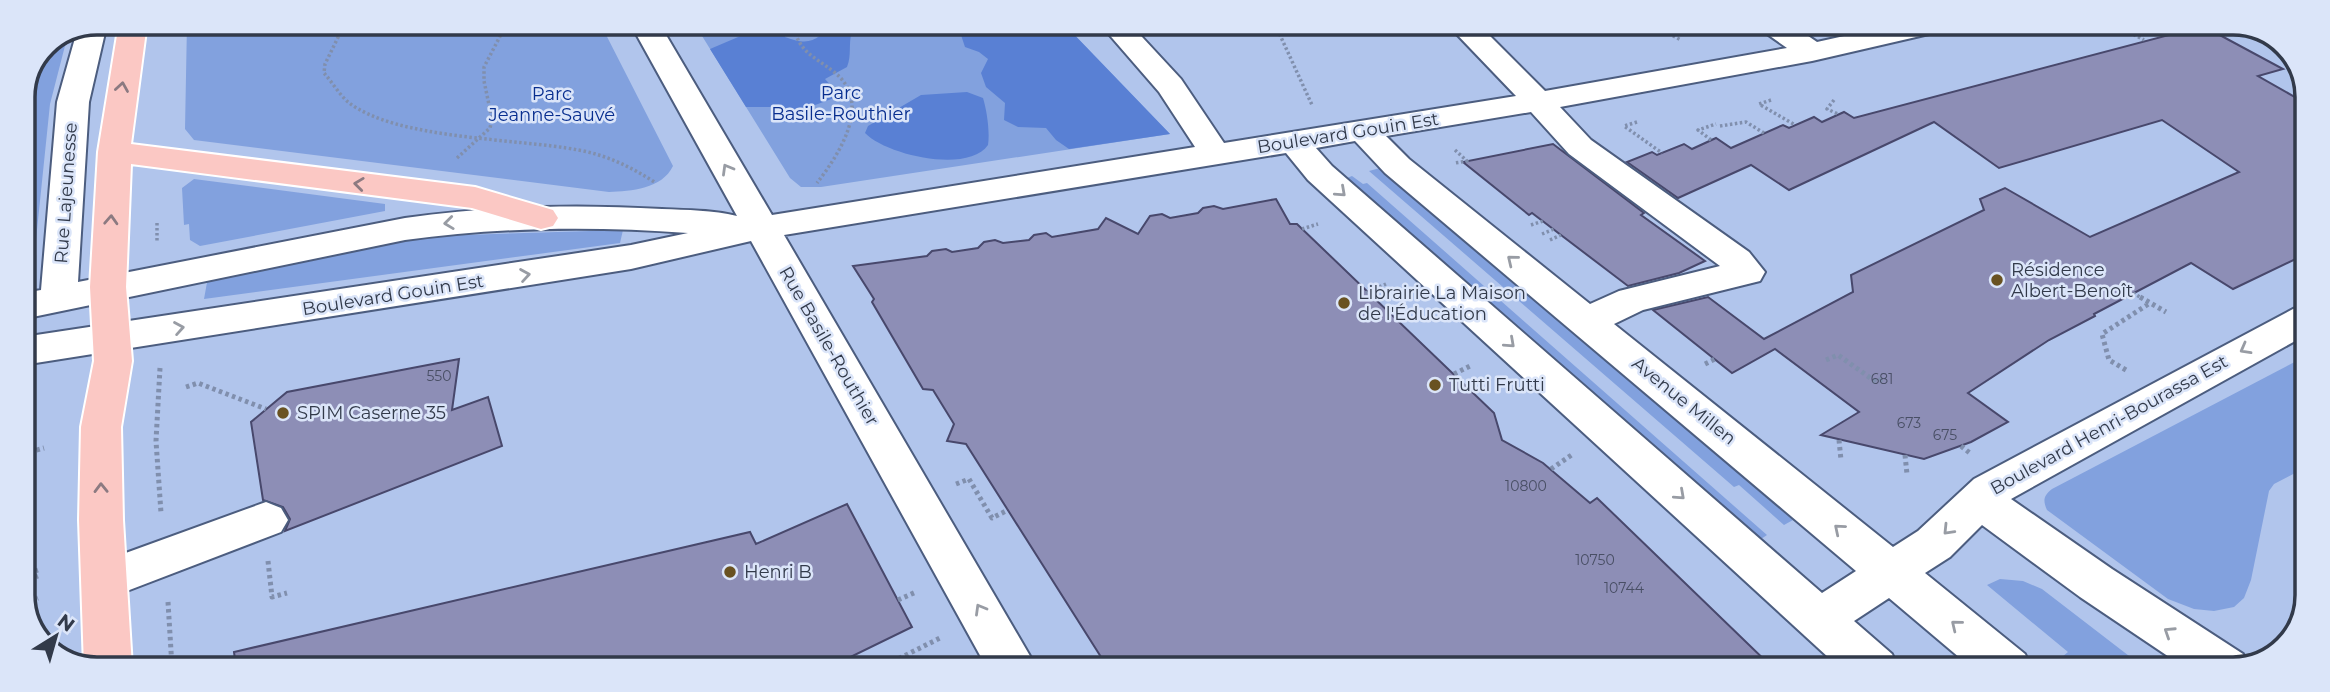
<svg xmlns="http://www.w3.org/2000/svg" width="2330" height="692" viewBox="0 0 2330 692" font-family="Montserrat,sans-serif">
<rect width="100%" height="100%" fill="#b1c5ec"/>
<path fill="#82a1de" d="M187,23H600L673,166C662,189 631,191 609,192L194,140L185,129Z
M694,23L1064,24L1170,134L821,187H801L790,178Z
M67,38L50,104L34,259L23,271V97L42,51L56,40Z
M1380,168L1793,520L1784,525L1739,485L1734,487L1369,171Z
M1352,176L1363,184L1367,183L1767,535L1758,541L1347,178Z
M194,179L385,204V211L200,246L190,240L189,224L184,225L182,188Z
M623,230L620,243L204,299L208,277L432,236Z
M2306,356L2305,468L2274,484L2269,491L2251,580L2244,598L2234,607L2214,611L2194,609L2168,599L2047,510C2043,501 2043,496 2052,489Z
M2000,579L2023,581L2042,589L2146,669H2077L2062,657L2068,652L1987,585Z"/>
<path fill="#5980d4" d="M769,24H781L785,37C816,49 815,34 839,26L852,31C848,44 852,55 847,67L825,79L836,91L834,98L791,114L779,115L771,107H746L710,49Z
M963,24H1064L1170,134L1069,149L1056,140L1046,128L1018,127L1004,120L1005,103L986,87L981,73L988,59L979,52L965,47L960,32Z
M967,92L983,98C987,111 990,132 988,145C968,174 886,155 865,133L868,126L921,95Z"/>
<path fill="#8d8eb6" stroke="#48486c" stroke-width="2" d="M2203,26L2283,69L2258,76L2307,104L2306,254L2233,289L2191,263L2094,314L2095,316L2049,340L1968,393L2008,422L1971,442L1924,459L1821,435L1859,412L1775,349L1732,373L1653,310L1708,297L1764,339L1853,292L1851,275L1984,210L1980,199L2005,188L2090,237L2239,172L2162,120L1999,168L1934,122L1789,190L1751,165L1678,198L1627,162L1652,152L1657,155L1684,144L1692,149L1716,138L1731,148L1783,125L1789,128L1814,117L1822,122L1844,112L1854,118Z
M1553,144L1644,213L1641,215L1705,261L1679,273L1628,286L1532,213L1529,215L1463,162Z
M1276,199L1290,224H1297L1494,413L1502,440L1543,463L1590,503L1597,498L1774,669L1108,668L966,444L947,441L954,424L933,390L923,389L872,302L874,299L853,266L927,256L932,251L946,249L952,252L978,248L984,242L995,240L1003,243L1029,240L1034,235L1046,233L1052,237L1098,229L1106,218L1138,234L1150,216L1162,214L1170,218L1198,213L1203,208L1214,206L1223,209Z
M459,359L452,410L488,397L502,446L285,531L290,519L283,507L263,500L251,422L287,392Z
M847,504L912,627L828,668L236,667L234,652L750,532L756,544Z"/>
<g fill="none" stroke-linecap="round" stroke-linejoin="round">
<g stroke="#4c5d7f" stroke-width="4">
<path id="minor" d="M97,23L107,24L89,102L78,282L405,218C491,206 576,204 662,209C687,210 713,210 737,216L630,23H659L772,215L1195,147L1159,92L1100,24H1130L1181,79L1224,143L1516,96L1447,24H1478L1545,91L1787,48L1763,31L1759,25H1792L1817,42L1894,25H1946L1942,31L1812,61L1560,107L1591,140L1749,252L1765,272L1760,281L1643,310L1614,324L1893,547L1918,531L1974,479L2293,309L2306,305V335L2011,499L2112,569L2243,654L2248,664L2233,669H2187L2080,597L1982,525L1950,557L1925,573L2025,654L2032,669H1973L1889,598L1854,621L1892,654L1899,669H1841L1308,180L1286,153L784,235L1037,668H987L751,241L631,269L23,365V337L631,245L688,233C593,226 500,227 405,240L23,319V293L41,290L57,102L77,31ZM1531,112L1569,154L1720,266L1619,291L1590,304L1409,159L1386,136ZM1355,141L1385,173L1856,571L1822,593L1332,166L1316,148Z
M266,502L281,508L288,520L281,532L106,599L90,594L83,580L90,566Z"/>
</g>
<g stroke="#fff" stroke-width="4">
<path id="major" d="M119,23H147L131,144L475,187L553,210L558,218L553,226L541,229L472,208L131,164L126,287L132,361L121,427L123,520L132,667H84L79,520L81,427L94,361L90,287L98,152Z"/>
</g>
<path stroke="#808fad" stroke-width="3.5" stroke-dasharray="2.5 2.5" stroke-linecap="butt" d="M345,23L325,64L324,73C332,82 339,94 348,102C396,140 517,138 578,150C607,155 631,167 656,183
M792,24C801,54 811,54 834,72C873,102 840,153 817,183
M1268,24L1280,35L1312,105
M2116,25L2144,40
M2213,25L2229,29
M1664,31L1681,40
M1771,100L1759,104L1795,125
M1834,100L1827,109L1838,114
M1637,122L1624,126L1662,153
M1720,126L1746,122L1764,133
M1711,140L1698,130L1716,124
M1455,150L1467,161L1455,163
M457,158L490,128L492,119L484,81V67L507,23
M157,223V242
M1531,225L1543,221
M1302,229L1318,224
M1542,234L1554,229
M1550,240L1561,235
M2133,293L2143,299
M1361,295L1386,284"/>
<path stroke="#808fad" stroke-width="5" stroke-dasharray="3.5 3.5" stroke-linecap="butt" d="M2140,297L2166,312
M1826,360L1838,355L1876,382L1882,379
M1705,364L1715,359
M160,368L156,441L161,513
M2126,370L2109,360L2102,334L2150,303
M1454,374L1472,365
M186,387L198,383L266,409
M1839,440L1841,460
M1961,446L1971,454
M23,454L44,448
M1905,455L1907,474
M1551,469L1573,454
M956,484L969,479L992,518L1008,510
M268,561L272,597L287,593
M23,575L38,570
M23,582L38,576
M898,600L916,592
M168,602L172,667
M24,603L38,598
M28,613L38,609
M880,668L940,638"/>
<use href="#minor" fill="#fff" fill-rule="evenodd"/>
<use href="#major" fill="#fbc8c4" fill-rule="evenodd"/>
</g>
<defs><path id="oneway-chevron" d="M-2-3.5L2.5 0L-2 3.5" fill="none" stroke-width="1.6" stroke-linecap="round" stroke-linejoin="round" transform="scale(1.75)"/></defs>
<g stroke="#8c7a81">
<use href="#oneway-chevron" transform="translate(122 87) rotate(-81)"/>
<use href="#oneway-chevron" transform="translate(359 184) rotate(-173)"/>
<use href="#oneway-chevron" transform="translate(111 220) rotate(-87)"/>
<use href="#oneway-chevron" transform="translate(101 488) rotate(-91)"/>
</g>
<g stroke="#989ca4">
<use href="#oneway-chevron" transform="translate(727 169) rotate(-120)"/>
<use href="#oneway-chevron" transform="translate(1341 192) rotate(42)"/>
<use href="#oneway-chevron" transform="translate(449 223) rotate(173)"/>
<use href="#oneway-chevron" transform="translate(1512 260) rotate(-141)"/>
<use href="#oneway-chevron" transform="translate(525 275) rotate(-9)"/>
<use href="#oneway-chevron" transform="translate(179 328) rotate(-10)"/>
<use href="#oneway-chevron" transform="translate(1510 343) rotate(42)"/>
<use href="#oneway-chevron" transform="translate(2245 349) rotate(151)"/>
<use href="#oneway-chevron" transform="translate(1680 495) rotate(42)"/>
<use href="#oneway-chevron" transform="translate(1839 529) rotate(-140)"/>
<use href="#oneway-chevron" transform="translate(1948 530) rotate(134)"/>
<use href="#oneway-chevron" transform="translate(980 609) rotate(-120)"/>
<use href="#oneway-chevron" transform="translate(1956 625) rotate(-141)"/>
<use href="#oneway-chevron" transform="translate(2169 632) rotate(-147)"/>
</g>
<g fill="#695221" stroke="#dbe5f9" stroke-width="2.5">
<circle cx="1997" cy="280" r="7"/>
<circle cx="1344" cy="303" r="7"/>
<circle cx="1435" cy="385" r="7"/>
<circle cx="283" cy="413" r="7"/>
<circle cx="730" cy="572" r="7"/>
</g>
<g text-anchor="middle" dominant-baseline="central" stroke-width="5" stroke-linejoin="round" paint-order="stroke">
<g font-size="14" fill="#494f65">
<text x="439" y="376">550</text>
<text x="1882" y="379">681</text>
<text x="1909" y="423">673</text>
<text x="1945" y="435">675</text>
<text x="1526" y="486">10800</text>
<text x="1595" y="560">10750</text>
<text x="1624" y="588">10744</text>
</g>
<g font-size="18" fill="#082e8f" stroke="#dbe5f9">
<text x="841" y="93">Parc<tspan x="841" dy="21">Basile-Routhier</tspan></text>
<text x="552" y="94">Parc<tspan x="552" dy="21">Jeanne-Sauvé</tspan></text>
</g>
<g font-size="18" fill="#323a4a" stroke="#dbe5f9">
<text transform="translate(1348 133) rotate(-9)">Boulevard Gouin Est</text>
<text transform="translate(66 193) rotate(-86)">Rue Lajeunesse</text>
<text transform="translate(393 295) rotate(-9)">Boulevard Gouin Est</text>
<text transform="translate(829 346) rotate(60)">Rue Basile-Routhier</text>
<text transform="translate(1684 401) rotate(39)">Avenue Millen</text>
<text transform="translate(2109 425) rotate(-29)">Boulevard Henri-Bourassa Est</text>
</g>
<g font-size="18" fill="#323a4a" stroke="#dbe5f9" text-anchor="start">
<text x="2011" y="270">Résidence<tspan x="2011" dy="21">Albert-Benoît</tspan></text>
<text x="1358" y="293">Librairie La Maison<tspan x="1358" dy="21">de l'Éducation</tspan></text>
<text x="1449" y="385">Tutti Frutti</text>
<text x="297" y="413">SPIM Caserne 35</text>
<text x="744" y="572">Henri B</text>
</g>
</g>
<path d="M0 0H2330V692H0ZM97 35H2233A62 62 0 0 1 2295 97V595A62 62 0 0 1 2233 657H97A62 62 0 0 1 35 595V97A62 62 0 0 1 97 35Z" fill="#dbe5f9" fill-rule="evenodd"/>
<path fill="none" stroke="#323a4a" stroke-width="3.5" d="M97 35H2233A62 62 0 0 1 2295 97V595A62 62 0 0 1 2233 657H97A62 62 0 0 1 35 595V97A62 62 0 0 1 97 35Z"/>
<g transform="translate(56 636) rotate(37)" stroke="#dbe5f9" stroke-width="5" paint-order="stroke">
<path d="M0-5L12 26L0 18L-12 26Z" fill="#323a4a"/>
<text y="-10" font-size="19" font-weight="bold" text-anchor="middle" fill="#323a4a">N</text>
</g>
</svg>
